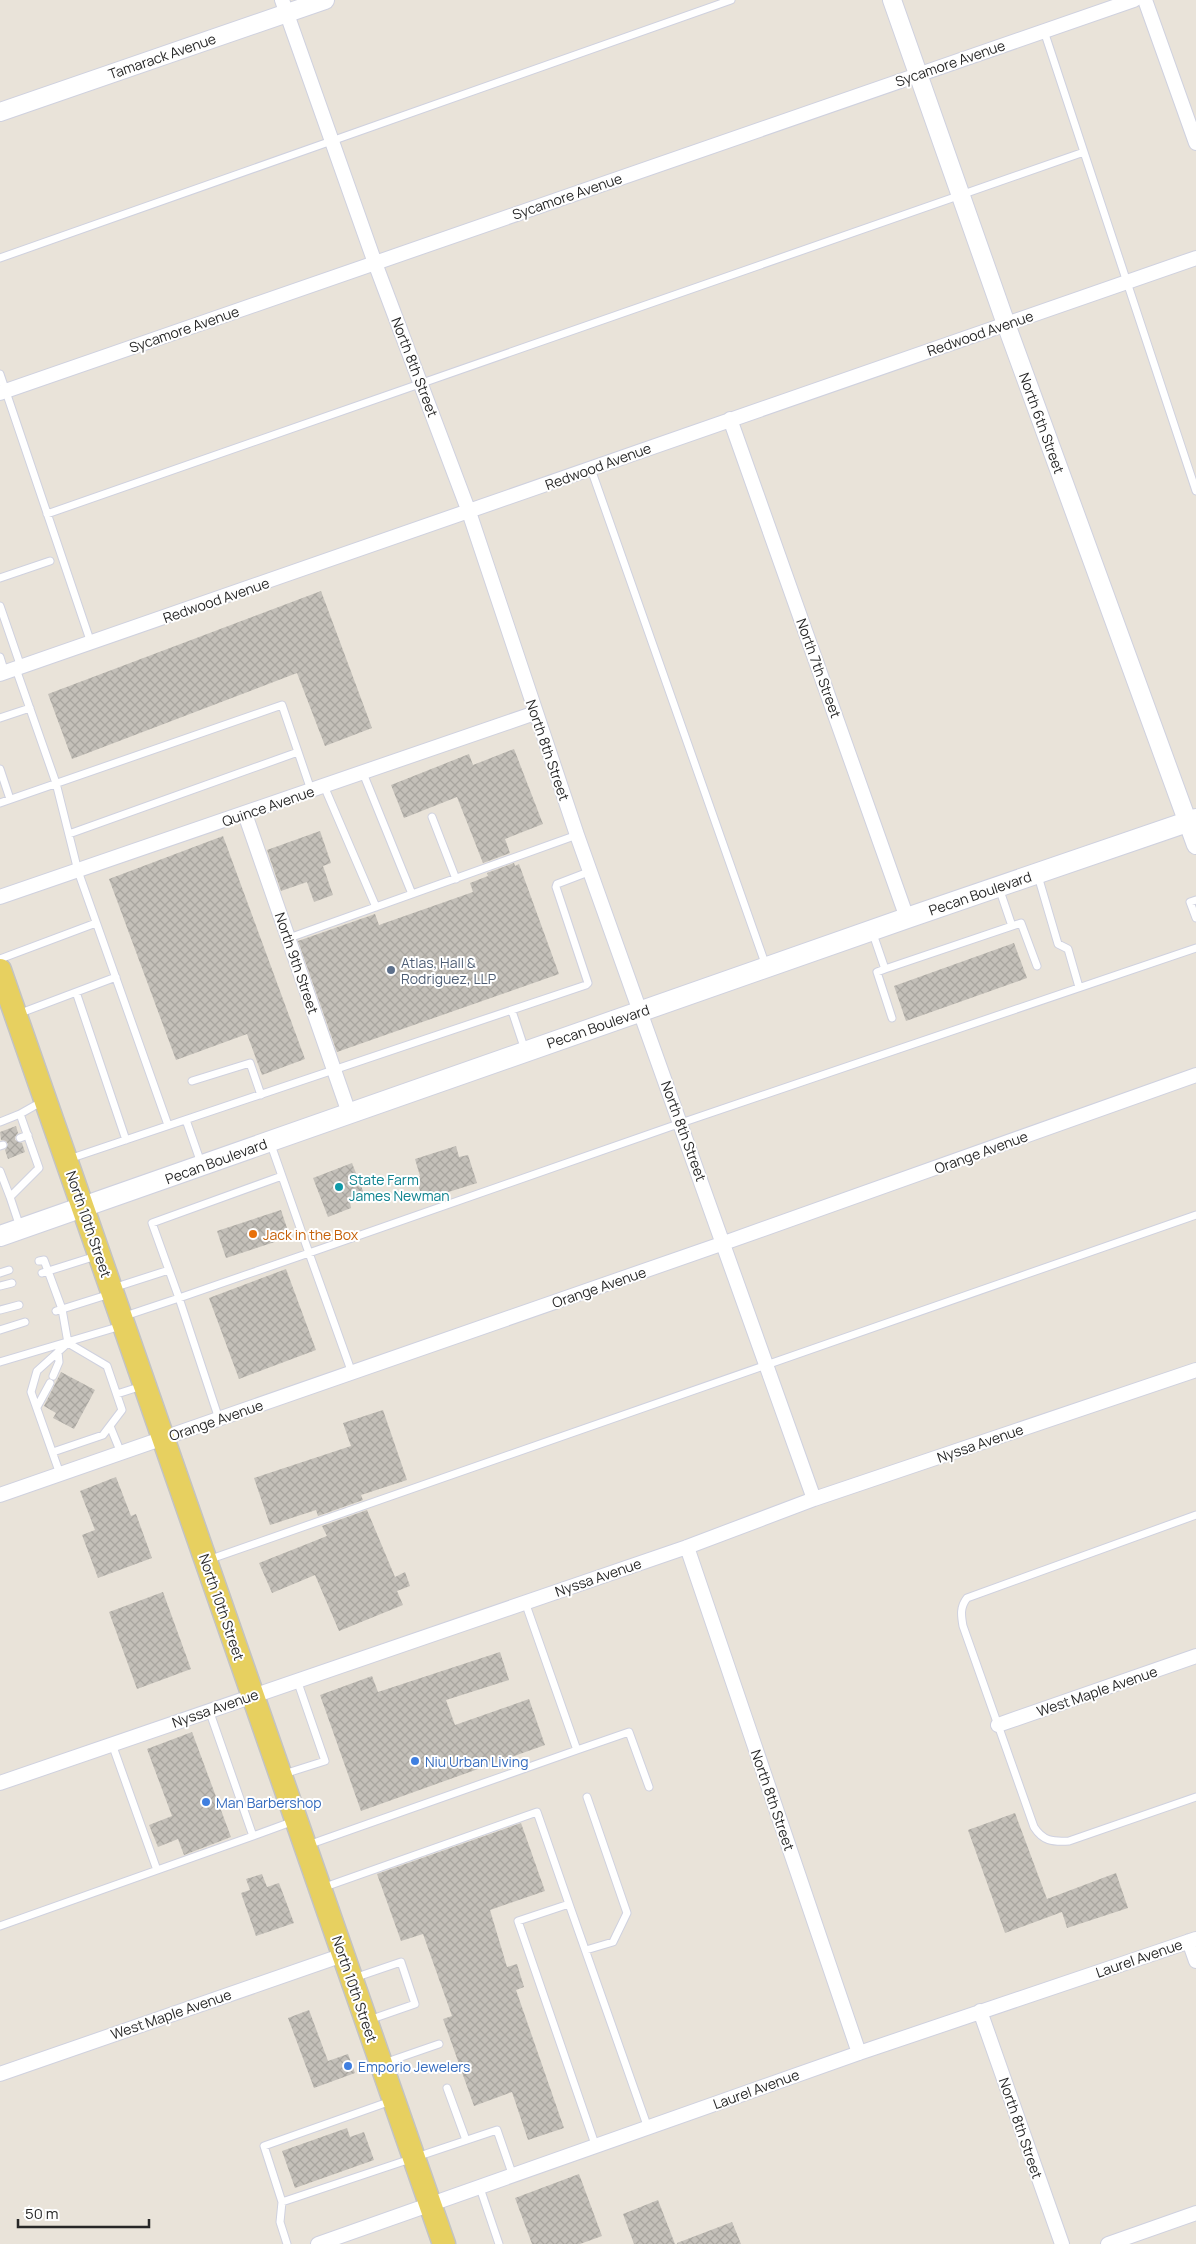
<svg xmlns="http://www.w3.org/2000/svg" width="1196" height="2244" viewBox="0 0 1196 2244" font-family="Manrope,sans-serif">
<defs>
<pattern id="building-cross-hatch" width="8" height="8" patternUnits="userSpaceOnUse" patternTransform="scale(1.25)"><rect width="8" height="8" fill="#c4c0b9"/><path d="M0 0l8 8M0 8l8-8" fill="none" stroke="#a8a59f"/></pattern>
</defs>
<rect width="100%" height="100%" fill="#e9e3d9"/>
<path fill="url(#building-cross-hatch)" d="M321,591L372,728L325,746L297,673L72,759L48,694Z
M514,749L543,824L505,839L510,853L483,863L457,797L404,818L391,785L469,754L473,765Z
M320,831L331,863L323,866L333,895L314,902L307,882L281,891L267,850Z
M223,836L305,1059L262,1075L247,1034L176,1060L109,879Z
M514,863L515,866L519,864L559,974L337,1052L298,941L375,914L379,925L473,892L470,883L488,876L487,873Z
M1014,943L1027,978L906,1021L894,986Z
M16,1126L18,1133L15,1137V1140L22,1143L25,1152L8,1159L5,1150L8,1144L6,1141L1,1140L0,1132Z
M456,1146L459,1157L468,1155L477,1183L423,1200L416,1178L420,1176L415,1159Z
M352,1163L365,1196L350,1202L351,1208L328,1217L313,1178Z
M281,1210L290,1237L226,1258L217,1231Z
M286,1269L316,1350L239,1379L209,1298Z
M61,1372L95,1390L74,1429L53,1418L56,1413L44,1406Z
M383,1410L407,1480L361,1495L363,1500L318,1516L316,1510L270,1525L254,1478L351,1446L343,1423Z
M116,1477L131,1516L136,1514L152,1558L98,1578L82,1535L95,1530L80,1491Z
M367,1510L395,1577L405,1572L410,1586L397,1591L403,1605L339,1631L315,1575L272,1593L259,1563L327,1536L322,1526Z
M163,1592L191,1669L137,1689L109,1612Z
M500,1652L509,1680L446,1700L455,1725L529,1699L545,1745L361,1811L320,1695L372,1676L378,1692Z
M192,1732L231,1837L184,1855L178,1839L158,1847L149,1825L172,1816L147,1749Z
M1015,1813L1047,1899L1116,1873L1128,1908L1067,1928L1062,1912L1005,1933L968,1830Z
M521,1823L545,1891L490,1910L507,1967L517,1964L524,1987L516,1990L564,2128L528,2140L512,2092L474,2106L443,2019L452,2016L423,1934L401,1941L377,1874Z
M262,1874L267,1887L279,1883L294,1923L256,1936L241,1893L250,1890L246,1879Z
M309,2010L328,2061L348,2054L355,2073L314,2088L288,2018Z
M347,2128L350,2137L364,2132L374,2160L295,2188L282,2151Z
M579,2174L602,2236L580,2244H532L515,2198Z
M658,2200L675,2244H634L623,2214Z
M732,2222L741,2244H677V2243Z"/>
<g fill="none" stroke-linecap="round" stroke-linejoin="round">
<g stroke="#cfd1df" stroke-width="9">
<path id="service" d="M1044,31L1196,491
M0,258L731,0
M0,374L91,643
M591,469L766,966
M47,514L1084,152
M0,578L50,561
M0,606L21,667
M0,657L5,673
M16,669L56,783L78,871L168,1125
M0,718L30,708
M0,769L10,799
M363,773L412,894
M324,786L376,907
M0,803L282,705L311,790
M432,817L456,879
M69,834L298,752
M1038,876L1058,944L1068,949L1079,987
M999,888L1012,926
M1196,900L1190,902L1196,918
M872,931L885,969
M289,938L577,835
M0,959L96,923
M76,992L126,1140
M512,1011L525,1050
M18,1014L116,977
M892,1018L877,972L885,969L1021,923L1037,966
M192,1081L250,1063L261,1095
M186,1120L201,1163
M0,1122L20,1114
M20,1138L28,1135
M270,1142L309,1253L681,1123L1196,948
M0,1146L3,1145
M69,1159L586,985L588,983L556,887L557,884L591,871
M0,1171L10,1197
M282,1176L152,1223L179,1298L309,1253L352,1373
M20,1227L10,1197L39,1168L20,1114L43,1101
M39,1261L44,1260L62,1309L68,1343L37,1371L31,1392L60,1474
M0,1273L9,1270
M42,1273L96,1256
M0,1286L12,1283
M113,1288L169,1270
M0,1310L19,1305
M56,1311L110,1294
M125,1316L179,1298L219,1419
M0,1330L25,1322
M0,1362L121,1326
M53,1376L59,1362L58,1352
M117,1394L142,1386
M37,1407L50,1383
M110,1426L121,1453
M53,1452L103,1435L122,1410L107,1366L68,1343
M1196,1515L967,1598C960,1607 961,1615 963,1626L1034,1827C1043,1841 1052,1842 1069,1841L1196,1797
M208,1560L1196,1215
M209,1710L253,1836L294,1821
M112,1744L157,1870
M577,1750L629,1732L649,1787
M284,1774L325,1761L297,1680
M308,1845L577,1750L525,1602
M322,1888L537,1812L569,1904
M0,1926L253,1836
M586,1950L613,1942L627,1913L587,1797
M354,1978L401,1962L415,2004L369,2020
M384,2063L439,2044
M447,2088L466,2140
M391,2101L264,2146L282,2202L497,2130L513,2176
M596,2147L518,1921L569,1904L648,2128
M480,2188L499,2244
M282,2202L280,2222L287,2244"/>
</g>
<g stroke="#cfd1df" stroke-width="16">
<path id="minor" d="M282,0L375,263L469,512L577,835L814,1499
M1145,0L1196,143
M0,393L1134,0
M730,419L907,918
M0,674L1196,258
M245,814L349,1113
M0,897L535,713
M0,1495L724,1243L1196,1075
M687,1547L859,2053
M998,1725L1196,1656
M0,1783L687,1547L814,1499L1196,1370
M1189,1941L1196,1961
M980,2011L1062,2244
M0,2074L343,1955
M318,2244L859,2053L1196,1939
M1108,2244L1196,2213"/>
</g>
<g stroke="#cfd1df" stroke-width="20">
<path id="tertiary" d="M892,0L1006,324L1196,845
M0,112L325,0"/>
</g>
<g stroke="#cfd1df" stroke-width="22">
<path id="secondary" d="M0,1236L907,918L1196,819"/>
</g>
<g stroke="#c3c3c3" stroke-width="25">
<path id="primary" d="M0,970L444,2244"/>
</g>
<use href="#service" stroke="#fff" stroke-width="7"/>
<use href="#minor" stroke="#fff" stroke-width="14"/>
<use href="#tertiary" stroke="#fff" stroke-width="18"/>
<use href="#secondary" stroke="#fff" stroke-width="20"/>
<use href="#primary" stroke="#e7d060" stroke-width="22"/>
</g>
<circle fill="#5c6f8a" stroke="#fff" stroke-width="2" cx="391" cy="970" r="5"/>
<circle fill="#0f9aa8" stroke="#fff" stroke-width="2" cx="339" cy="1187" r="5"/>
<circle fill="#e8710a" stroke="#fff" stroke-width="2" cx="253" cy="1234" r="5"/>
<g fill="#3f7fe0" stroke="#fff" stroke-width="2">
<circle cx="415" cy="1761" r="5"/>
<circle cx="206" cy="1802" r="5"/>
<circle cx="348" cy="2066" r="5"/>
</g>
<g text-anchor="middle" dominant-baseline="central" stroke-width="4" stroke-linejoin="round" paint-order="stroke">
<g font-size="14" fill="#272727" stroke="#fff">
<text transform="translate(162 56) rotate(-19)">Tamarack Avenue</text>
<text transform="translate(950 63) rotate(-19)">Sycamore Avenue</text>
<text transform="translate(567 196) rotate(-19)">Sycamore Avenue</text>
<text transform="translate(184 329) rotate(-19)">Sycamore Avenue</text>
<text transform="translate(980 333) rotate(-19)">Redwood Avenue</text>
<text transform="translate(415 367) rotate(69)">North 8th Street</text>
<text transform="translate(1042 423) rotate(70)">North 6th Street</text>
<text transform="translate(598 466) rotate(-20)">Redwood Avenue</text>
<text transform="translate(216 600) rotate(-19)">Redwood Avenue</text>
<text transform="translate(819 668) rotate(70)">North 7th Street</text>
<text transform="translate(548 750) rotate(71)">North 8th Street</text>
<text transform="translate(268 806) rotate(-19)">Quince Avenue</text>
<text transform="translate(980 893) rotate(-19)">Pecan Boulevard</text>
<text transform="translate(297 963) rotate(71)">North 9th Street</text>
<text transform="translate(598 1026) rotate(-19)">Pecan Boulevard</text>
<text transform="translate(684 1131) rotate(70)">North 8th Street</text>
<text transform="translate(981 1152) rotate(-20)">Orange Avenue</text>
<text transform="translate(216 1161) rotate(-20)">Pecan Boulevard</text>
<text transform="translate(89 1224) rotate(71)">North 10th Street</text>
<text transform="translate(599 1287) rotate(-19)">Orange Avenue</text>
<text transform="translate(216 1420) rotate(-19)">Orange Avenue</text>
<text transform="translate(980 1443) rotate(-19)">Nyssa Avenue</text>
<text transform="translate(598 1577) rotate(-19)">Nyssa Avenue</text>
<text transform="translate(222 1607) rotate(71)">North 10th Street</text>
<text transform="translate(1097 1691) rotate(-19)">West Maple Avenue</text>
<text transform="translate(215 1708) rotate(-19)">Nyssa Avenue</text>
<text transform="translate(773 1800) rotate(71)">North 8th Street</text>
<text transform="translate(1139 1958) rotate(-19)">Laurel Avenue</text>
<text transform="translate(355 1989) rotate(71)">North 10th Street</text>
<text transform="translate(171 2014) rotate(-19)">West Maple Avenue</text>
<text transform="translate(756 2089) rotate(-20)">Laurel Avenue</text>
<text transform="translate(1021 2128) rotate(71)">North 8th Street</text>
</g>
<g font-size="14" fill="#4e5e75" stroke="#fff" text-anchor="start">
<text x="401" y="962">Atlas, Hall &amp;<tspan x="401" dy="16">Rodriguez, LLP</tspan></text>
</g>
<g font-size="14" fill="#0d838f" stroke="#fff" text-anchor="start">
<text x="349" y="1179">State Farm<tspan x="349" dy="16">James Newman</tspan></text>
</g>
<g font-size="14" fill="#c56008" stroke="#fff" text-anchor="start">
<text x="263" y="1234">Jack in the Box</text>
</g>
<g font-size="14" fill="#366cbe" stroke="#fff" text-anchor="start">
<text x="425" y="1761">Niu Urban Living</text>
<text x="216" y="1802">Man Barbershop</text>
<text x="358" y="2066">Emporio Jewelers</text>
</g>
</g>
<path d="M18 2219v8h131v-8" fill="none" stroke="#272727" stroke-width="2.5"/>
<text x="25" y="2219" font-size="15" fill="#272727" stroke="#ffffff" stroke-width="4" paint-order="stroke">50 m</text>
</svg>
